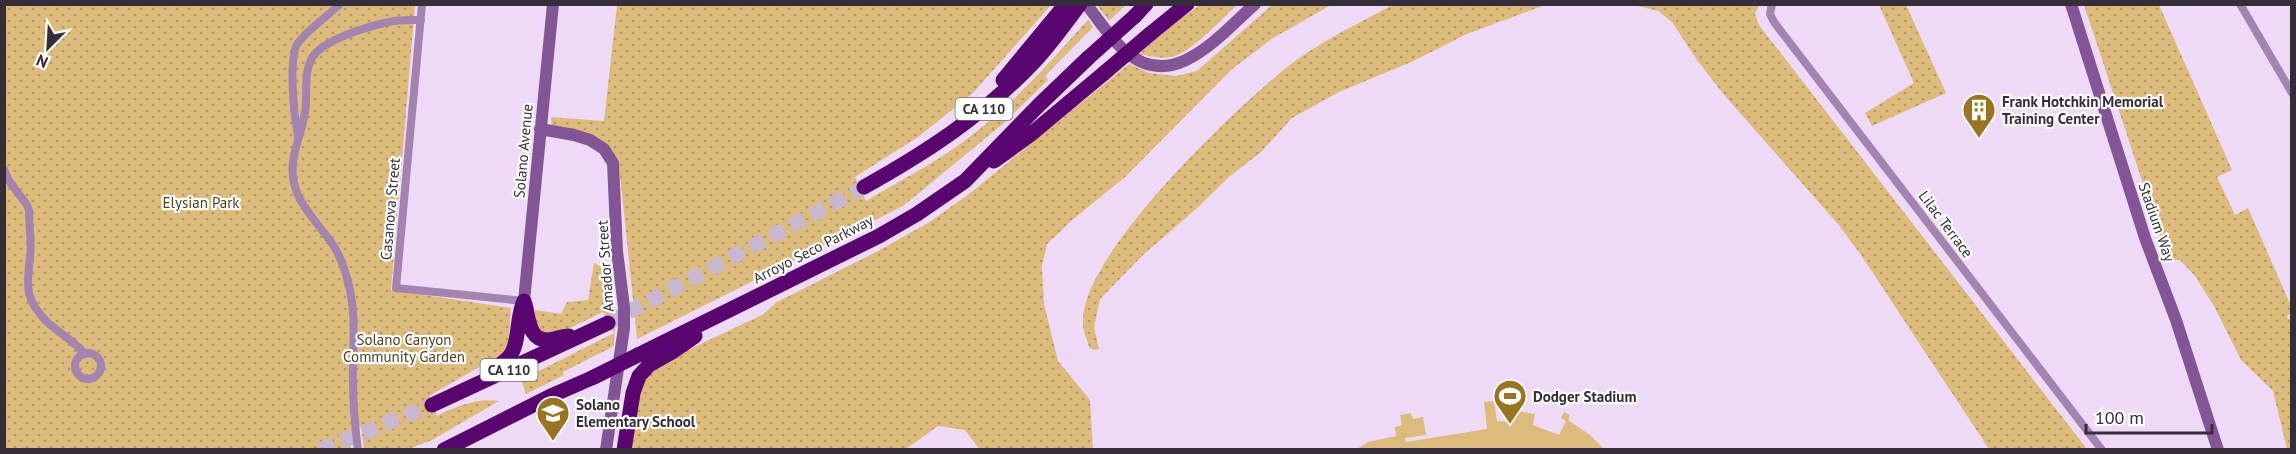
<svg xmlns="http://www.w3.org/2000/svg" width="2296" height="454" viewBox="0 0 2296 454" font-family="'PT Sans',sans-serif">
<defs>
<pattern id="green-dots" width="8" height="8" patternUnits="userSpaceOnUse" patternTransform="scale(1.5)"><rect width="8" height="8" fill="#ddbb7b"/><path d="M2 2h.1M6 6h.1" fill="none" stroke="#b49866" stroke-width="1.8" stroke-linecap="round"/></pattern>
</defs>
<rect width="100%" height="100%" fill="#eedaf7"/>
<path fill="url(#green-dots)" d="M1394,4L1545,5L1467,34L1411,62L1339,92L1292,118L1261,152L1229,177L1195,210L1144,254L1100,299L1094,327L1099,349L1094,350L1089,347C1087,339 1082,329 1083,320C1084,251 1240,103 1295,61C1326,39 1361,22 1394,4Z
M4,5H415L391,290L511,308L508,346L505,352L429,396L437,416C457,406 477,398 499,401L432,440L409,449H364L361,426L346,433L351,449H5Z
M617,5H1051L972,94L918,137L855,177L866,201C901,180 939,161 971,136C1015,102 1051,61 1088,20L1093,27L1045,76L1048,80L1004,123L903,206L637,339L619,165L601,142L552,128L551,117L604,121Z
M1097,5H1126L1109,21Z
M1200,5H1237C1221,19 1192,53 1171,57C1160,59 1150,56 1139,54L1156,39L1154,37Z
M1272,5H1331L1273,38L1231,70L1125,177L1071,221L1047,244L1042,266L1044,304L1058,361L1090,400L1093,449H979L965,430L938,426L906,449L625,450L644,375L658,364L762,315L777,302L878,251L928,223L969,194L1129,64L1149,73L1176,76L1197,71Z
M1634,5H1759L1755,14L1759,25L2087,449H1989L1861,255L1838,224L1725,96L1697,60L1672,22L1658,11Z
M1879,5H1906L1946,93L1872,126L1865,113L1914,83Z
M2084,5H2159L2232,170L2217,177L2235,215L2248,208L2291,306V313L2286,317L2292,321L2291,449H2287L2273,391L2241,360L2214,306L2195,276L2180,260H2172L2165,250Z
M594,263L611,272L615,322L614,346L563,372L564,375L526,394L521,380L614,333L603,312L560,333L539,334L535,315V310L561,314L567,302L588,300Z"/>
<path fill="#ddbb7b" d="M1494,401L1497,421L1514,422L1516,411L1535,414L1533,425L1559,435L1566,421L1561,418L1564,412L1570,415L1568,420L1590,435L1604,449H1357L1368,442L1396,436L1395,427L1402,425L1400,415L1411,413L1413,419L1423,417L1426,435L1405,438L1406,442L1487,429L1484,402Z"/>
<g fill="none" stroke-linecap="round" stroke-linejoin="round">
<path stroke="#c9b7d1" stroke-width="15" stroke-dasharray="15 8" stroke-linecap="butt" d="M608,323L864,187
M320,450L432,405"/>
<path stroke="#a384b0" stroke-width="8" d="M422,4L396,288L524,301
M1772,4L1770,14L1774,22L2102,450
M2240,4L2292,93
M298,135C294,116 288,57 298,43C307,30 328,16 340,4
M4,169L9,181L27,205L29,211C29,226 32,242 30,257C27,287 24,297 46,321C59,333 74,341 85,354
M75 366a13 13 0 1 1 26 0a13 13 0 1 1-26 0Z
M358,450C355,427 353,404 353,381C352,349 357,318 349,286C346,273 342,260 335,248C322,227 299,207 294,183C288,158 302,135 305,112C308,94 303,74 312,58C322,40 369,26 389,22C399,19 411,20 421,20"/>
<path stroke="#835596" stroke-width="12" d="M1086,4C1099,20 1110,38 1125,51C1173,94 1220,35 1255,4
M2071,4L2145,238L2176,320L2218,450
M540,129L574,135L590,140L604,149L613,163L617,251L624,307V328L606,450
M524,301L553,4"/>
<path stroke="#580570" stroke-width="15" d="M1135,16L1146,4
M1150,34L1187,4
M1003,80L1066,4
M994,161L1030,135L1103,74
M864,187C925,153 982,116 1031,65C1049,47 1064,25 1080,4
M525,304C529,318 528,342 550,340C556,339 562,336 569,336
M638,355L879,236L917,214L965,181L1039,105L1088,58
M489,372C495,367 503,364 509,357C520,344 516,318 524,301
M432,405L608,323
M444,450L553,395L594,377
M624,450L633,393L639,376L649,365L672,352L695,336"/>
<path stroke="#580570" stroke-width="15" d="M1088,58L1135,16
M1103,74L1150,34
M594,377L638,355"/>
</g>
<defs>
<g id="building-pin" transform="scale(1.725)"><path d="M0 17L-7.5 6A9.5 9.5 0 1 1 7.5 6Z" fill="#9b7420" stroke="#fff"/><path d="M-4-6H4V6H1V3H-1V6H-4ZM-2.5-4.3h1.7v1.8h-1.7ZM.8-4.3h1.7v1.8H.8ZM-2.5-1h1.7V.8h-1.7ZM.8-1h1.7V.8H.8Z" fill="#fff"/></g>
<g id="stadium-pin" transform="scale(1.725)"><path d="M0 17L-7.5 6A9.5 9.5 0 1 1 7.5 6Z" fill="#9b7420" stroke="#fff"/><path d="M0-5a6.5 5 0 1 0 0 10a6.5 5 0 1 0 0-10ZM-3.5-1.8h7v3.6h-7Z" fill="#fff"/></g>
<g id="school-pin" transform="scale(1.725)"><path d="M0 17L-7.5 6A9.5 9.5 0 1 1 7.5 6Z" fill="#9b7420" stroke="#fff"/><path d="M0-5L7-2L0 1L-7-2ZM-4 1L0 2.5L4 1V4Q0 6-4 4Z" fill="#fff"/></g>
</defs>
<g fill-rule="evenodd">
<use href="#building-pin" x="1979" y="110"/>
<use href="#stadium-pin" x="1510" y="396"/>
<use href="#school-pin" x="553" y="413"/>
</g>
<g text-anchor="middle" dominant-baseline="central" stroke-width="4.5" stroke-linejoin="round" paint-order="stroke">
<g fill="#fff" stroke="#726c74" stroke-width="1.5">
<rect x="955.5" y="98" width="57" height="22" rx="4.5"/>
<rect x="480.5" y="359" width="57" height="22" rx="4.5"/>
</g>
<g font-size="14" font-weight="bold" fill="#352d38">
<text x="984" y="109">CA 110</text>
<text x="509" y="370">CA 110</text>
</g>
<g font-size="15" font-weight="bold" fill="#352d38" stroke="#fff" text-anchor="start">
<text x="2002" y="101">Frank Hotchkin Memorial<tspan x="2002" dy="17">Training Center</tspan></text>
<text x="1533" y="396">Dodger Stadium</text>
<text x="576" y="404">Solano<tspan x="576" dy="17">Elementary School</tspan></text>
</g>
<g font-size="15" fill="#352d38" stroke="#fff">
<text transform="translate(523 151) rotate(-85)">Solano Avenue</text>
<text transform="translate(390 209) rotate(-85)">Casanova Street</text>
<text transform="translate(2157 222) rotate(71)">Stadium Way</text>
<text transform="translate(1946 224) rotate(53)">Lilac Terrace</text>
<text transform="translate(813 249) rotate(-27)">Arroyo Seco Parkway</text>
<text transform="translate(605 266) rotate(-94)">Amador Street</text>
</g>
<g font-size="15" fill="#4f3f1e" stroke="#fff">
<text x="201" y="202">Elysian Park</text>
<text x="404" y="339">Solano Canyon<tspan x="404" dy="17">Community Garden</tspan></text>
</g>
</g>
<rect width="2296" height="454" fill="none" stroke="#352d38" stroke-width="12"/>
<g transform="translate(48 48) rotate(204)" stroke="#ffffff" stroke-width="4.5" paint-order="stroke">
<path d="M0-4.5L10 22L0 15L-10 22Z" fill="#352d38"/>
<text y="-9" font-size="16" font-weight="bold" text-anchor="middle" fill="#352d38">N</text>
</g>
<path d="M2086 424v9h126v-9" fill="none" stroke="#352d38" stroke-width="3"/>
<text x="2095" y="424" font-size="18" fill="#352d38" stroke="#ffffff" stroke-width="4.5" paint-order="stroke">100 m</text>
</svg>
